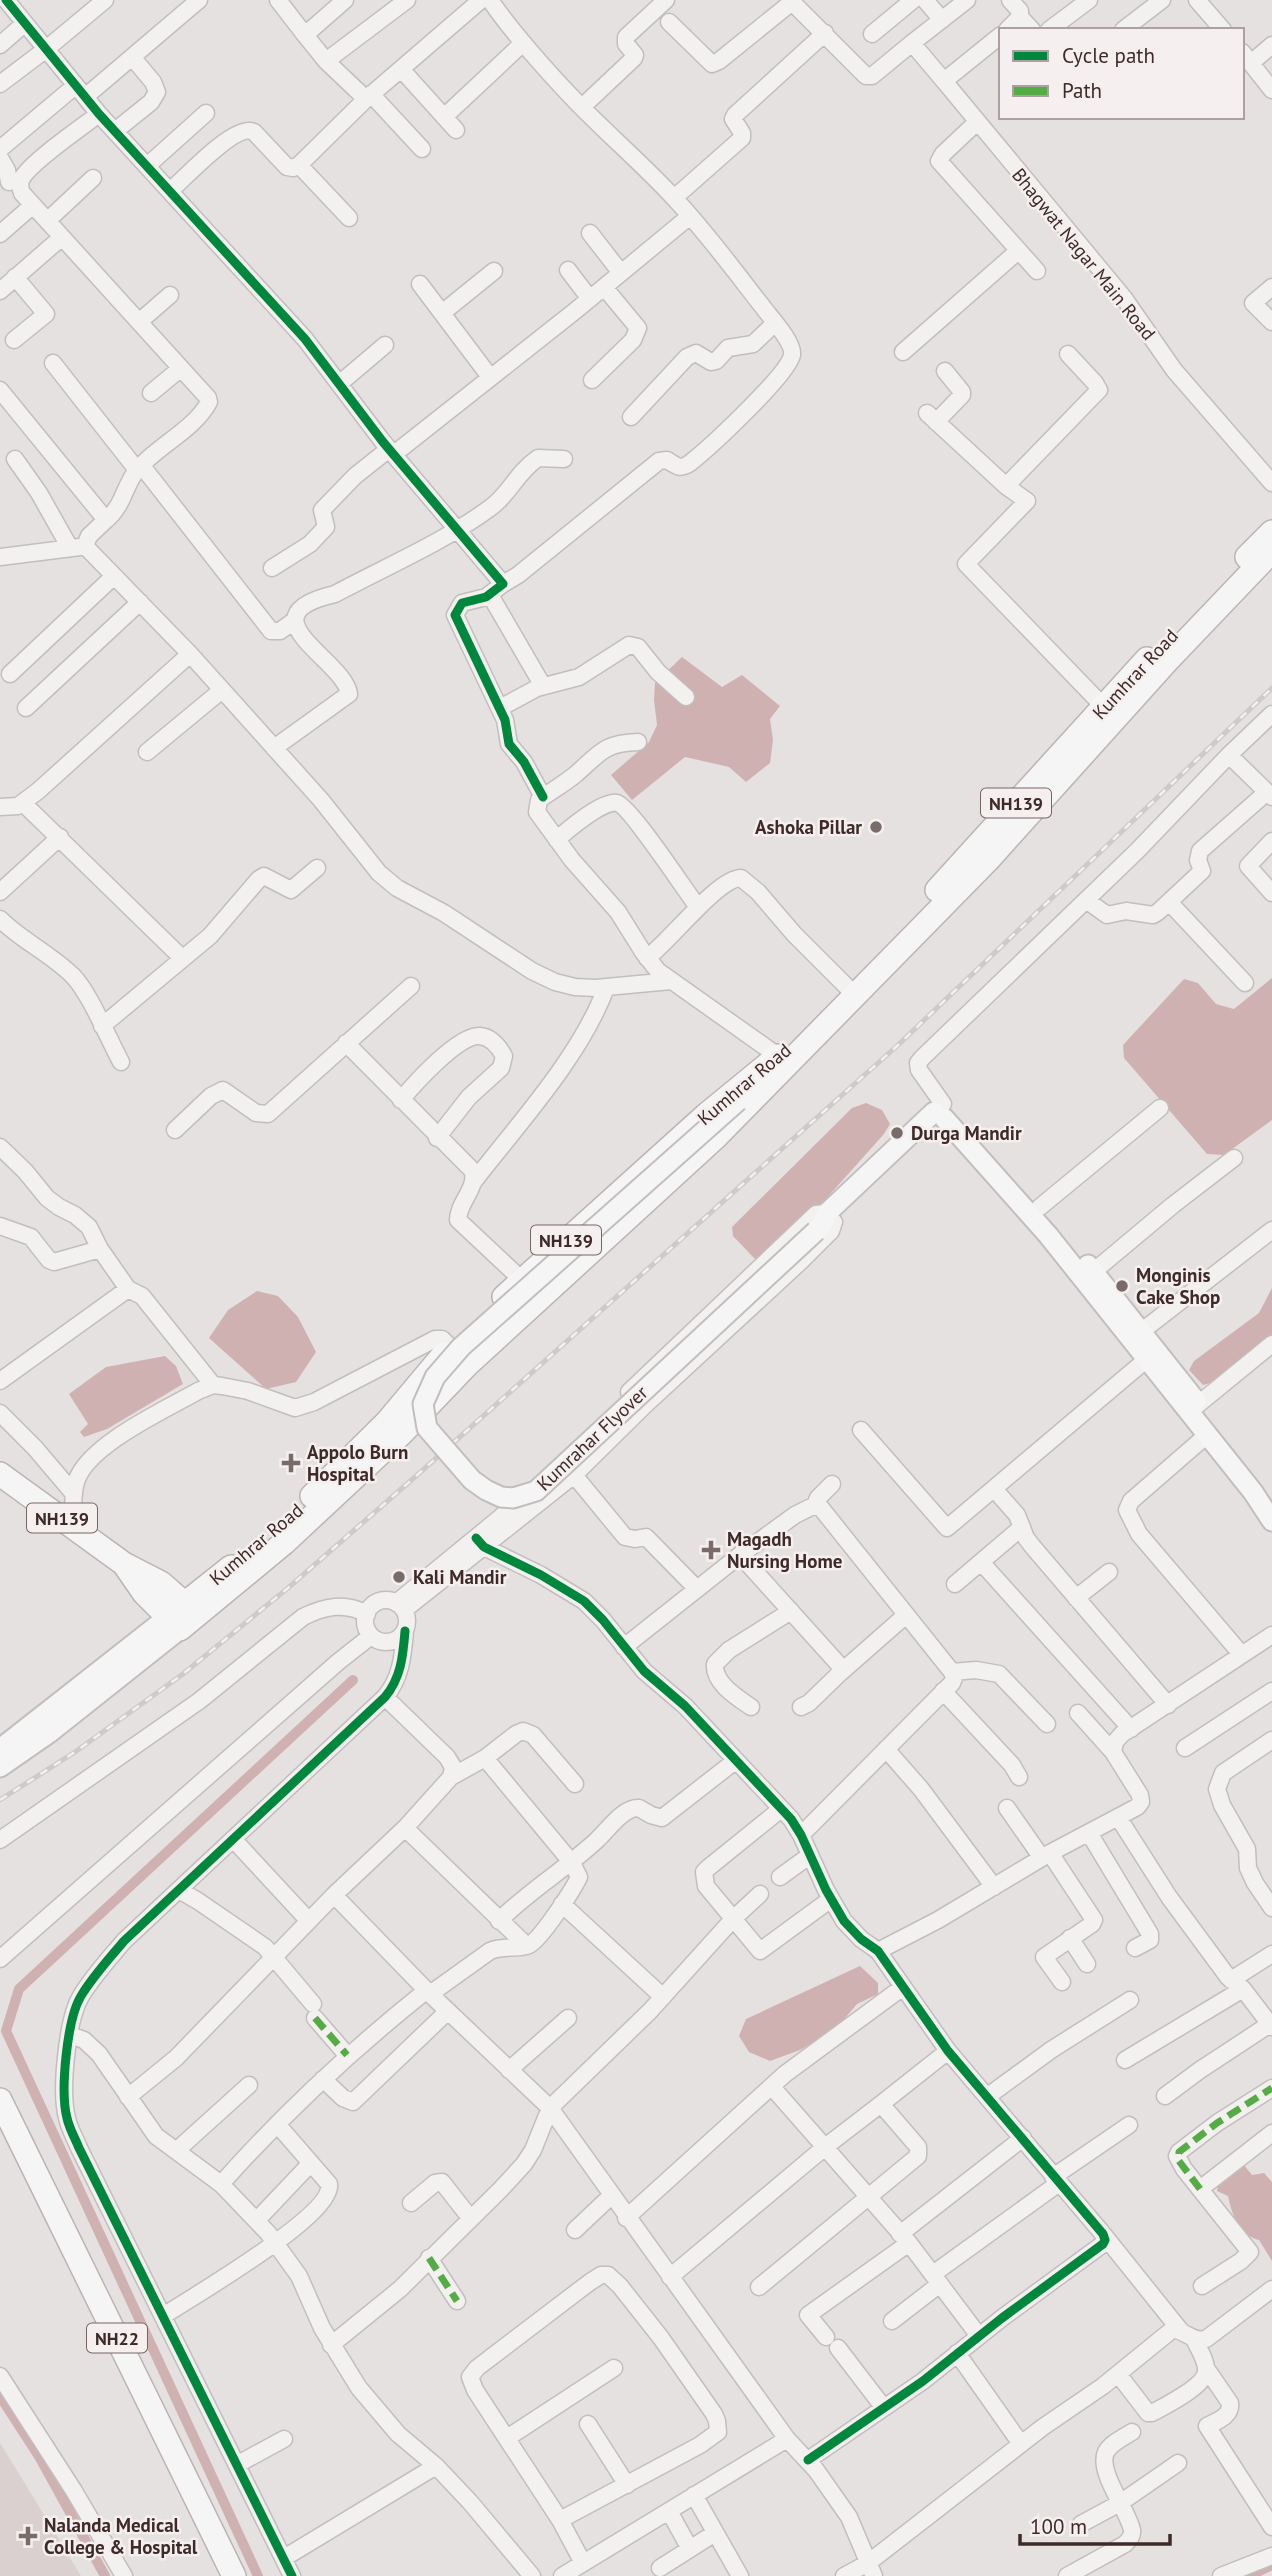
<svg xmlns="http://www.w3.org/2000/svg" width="1272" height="2576" viewBox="0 0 1272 2576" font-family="'PT Sans',sans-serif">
<rect width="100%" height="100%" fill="#e6e1e1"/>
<path fill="#d9d0cf" d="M0,2443L32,2495L81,2576H0Z"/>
<path fill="#d0b1b1" d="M682,657L722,687L742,675L780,706L770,719L773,740L770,763L746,782L729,767L685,757L632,800L611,775L649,742L657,725L654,700L655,683Z
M1272,978V1120L1224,1155L1207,1154L1124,1058L1123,1045L1184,979L1198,983L1216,1004L1234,1009Z
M866,1103L882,1110L890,1124L884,1134L773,1258L755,1259L733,1236L732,1227L852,1108Z
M1272,1288V1336L1215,1382L1203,1385L1189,1370L1194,1361L1259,1313Z
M257,1291L278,1296L298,1317L316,1352L296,1382L266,1389L209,1338L228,1310Z
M165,1356L176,1366L183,1384L107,1429L84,1437L80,1432L88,1424L69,1394L106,1367Z
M860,1966L878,1983V1994L857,2004L835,2030L800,2050L770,2061L749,2052L739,2036L746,2019Z
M1243,2164L1252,2175L1264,2173L1272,2182V2261L1259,2240C1239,2235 1232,2215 1228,2196L1217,2191L1219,2180Z"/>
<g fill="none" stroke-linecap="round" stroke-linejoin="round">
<path stroke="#d0b1b1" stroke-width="10" d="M0,2396L40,2458L105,2576
M258,2576L6,2031L19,1989L353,1680
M1249,2576L1272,2565"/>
<g stroke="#c2bebd" stroke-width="19">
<path id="minor" d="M6,0L99,114L305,339L383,442L503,584L486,597L462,603L455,615L505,720L509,744L524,762L543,797
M278,0L305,35
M345,0L305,35L326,61L366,99
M490,0C512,32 538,61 565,90C600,128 640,161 675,199C706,232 734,270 762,306C770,317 794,342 792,355C788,375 709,448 690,463C680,470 676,466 667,460L659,461L518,575L503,584
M925,0L942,20
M1197,0L1223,30
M1020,17L1032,30
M669,22L712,64L719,61L792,2L866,76H872L912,43
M1007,30L1020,17V11L1010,0
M1049,30L1089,0
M1123,30L1162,0
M872,34L913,0
M1001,35L944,81L1124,298L1174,370L1272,483
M0,45L24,24
M1242,52L1272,90
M326,61L407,0
M1251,63L1272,45
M401,69L456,130
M944,81L912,43L967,0
M0,84L45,50L105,0
M371,94L422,149
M85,97L199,0
M582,107L634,58L635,55L626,44V37L666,0
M99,114C82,127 32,161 22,178C19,183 20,188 22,193L208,398L209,402C193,431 158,445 137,470C124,486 124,505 106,520
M444,117L523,43
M977,122L943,154L939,161L1037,271
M115,131L151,102L157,92L153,82L132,57
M0,149L75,86
M0,158L7,170L9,182
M299,165L349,218
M147,166L206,113
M170,191C185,178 236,122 254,132L287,167L293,168L299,165L366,99L481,0
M674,198L742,138V133L733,119L735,115L825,33
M47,221L93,178
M590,233L621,273
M0,234L33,205
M568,270L590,299
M420,284L490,377
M1272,287L1253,303L1272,322
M0,291L62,237
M442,313L494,271
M139,322L170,295
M14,340L46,314L15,277
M903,352L1018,251
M53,363L137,470
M592,380L633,340L638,328L604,287
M339,384L385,345
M0,390L106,520L89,536L85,546L190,654L321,800L379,873L397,888L444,913L532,971L555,982L575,987L596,988L671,981
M151,393L181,368
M927,413L1006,486L1027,501L966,564L1104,707
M631,417L687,357L696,353L711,362L716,361L728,348L753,344L775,323
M936,422L962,395V392L945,371
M394,454L575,311L690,216
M15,459L39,493L70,548
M142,466L271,631H280L295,620
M1006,486L1099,390L1095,383L1068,354
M0,557L80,547
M272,568L310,544L326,527L322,510L355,476L389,449
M490,595L543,686
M10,674L114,576
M26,708L140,602
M500,708L537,688L579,677L629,645L638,647L658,672L686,697
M1272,714L1229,755L1272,797
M638,742C604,743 600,753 576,774C564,784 551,791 539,800L537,812L572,860L618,912L643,952L658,971L778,1056
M274,748L349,694C345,660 240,616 335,594C387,566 442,543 490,508C511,493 515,474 538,458L564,459
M147,752L222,690
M23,803L182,958
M0,807L18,806L38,791L190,654
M557,840C567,830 603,800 617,803C630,806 686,892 698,907
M1272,841L1248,866L1272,893
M0,892L60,837
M1086,900L1107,915L1126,911L1153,915L1158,912L1202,871L1198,860L1200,851L1267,792
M1170,903L1245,983
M0,919C22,941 51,954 73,976C89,992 109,1040 121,1062
M647,958C670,941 718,878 741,878L758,892L794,934L848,988
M102,1026L210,936L259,879L264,876L291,890L317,868
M346,1043L472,1170C479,1187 458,1202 458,1220L522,1280
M401,1100C414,1084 459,1034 480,1036C492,1037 499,1047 504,1056L501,1068L469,1097L437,1138
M943,1104L919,1070L918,1063L922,1058L1137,851L1229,755
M175,1130L211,1096L223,1090L256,1113L268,1114L411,986
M0,1147L25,1171L47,1198L59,1207L75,1215L89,1227L100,1249L128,1289
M474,1181C519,1123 580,1057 606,988
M1040,1207L1160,1108
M0,1226L31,1237L49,1260L54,1262L100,1249
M1093,1272L1173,1205L1234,1158
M1133,1338L1272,1230
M0,1381L128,1289L142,1296L213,1385
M629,1392L816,1214L827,1213
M1190,1411L1272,1344
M0,1413L35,1448L74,1494
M861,1430L947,1528L1147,1359
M1207,1435L1131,1501L1127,1510L1139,1534L1242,1655
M574,1475L625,1537L635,1539L646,1537L697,1589
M994,1489L1017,1515L1026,1538L1033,1547L1168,1705
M815,1505L818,1498L832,1484
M73,1526C73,1512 72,1496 76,1482C87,1445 165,1410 198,1391L213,1385L222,1386L248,1391L295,1408L314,1402L435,1339H442L450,1347
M476,1538L484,1547L541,1575L584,1601L603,1620L644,1671L685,1706L791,1819L801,1835L826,1890L844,1921L861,1939L878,1951L948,2051L1103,2234L1105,2240L1103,2244L1002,2318L923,2381L808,2460
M740,1555L841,1667L840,1673L809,1703L801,1707
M981,1562L1131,1729
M955,1584L1022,1527
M1076,1598L1109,1572
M365 1621a21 21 0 1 1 42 0a21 21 0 1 1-42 0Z
M396,1603L501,1517L525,1493
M404,1610L574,1475L645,1405L800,1262L831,1231L834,1222
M624,1647L740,1555L795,1515L815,1505L821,1508L952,1672L954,1678L952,1683L801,1835
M952,1672L976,1670L999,1674L1047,1724
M840,1673L906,1615
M943,1691L1012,1765L1019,1777
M751,1707C738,1698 713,1683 715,1664L729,1650L791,1611
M1078,1713L1113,1752
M1272,1740L1223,1773L1217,1789L1222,1805L1247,1849L1248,1868L1255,1883L1272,1908
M1185,1748L1272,1691
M886,1749L921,1789L994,1887
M451,1777L485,1758L516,1734L523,1731L533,1735L575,1784
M1007,1808L1042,1858
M781,1809L708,1868L704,1872L706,1886L760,1951L831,1899
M1118,1817L1169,1897L1228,1977L1243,1989L1272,2027
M405,1828L527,1946
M1089,1833L1150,1934V1940L1135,1948
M233,1839L309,1921
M0,1840L199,1701L303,1617C325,1606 345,1602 367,1614
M1050,1853L1094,1920L1092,1924L1044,1957L1062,1982
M780,1877L809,1856
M179,1890L198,1901L265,1947L313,2004
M334,1895L430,1994L550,2108L787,2439L816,2470L849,2517L874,2576
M562,1904L663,1997
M499,1921C528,1891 566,1869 597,1840C608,1830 623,1807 639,1808L651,1815L662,1818L735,1761
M1070,1938L1087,1964
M878,1951L938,1920L1050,1853L1137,1807L1141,1802L1140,1795L1113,1752L1115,1742L1122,1734L1272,1635
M0,1959L338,1662L371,1636
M1231,1980L1272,1954
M430,1994L490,1951C503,1945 517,1950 529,1945C541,1939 573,1890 579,1877L572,1863L485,1758
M315,2018L347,2055
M70,2035L84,2040L99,2054L156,2136L221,2184L268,2233L299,2276L322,2328L359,2388L398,2434L436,2466L470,2502L532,2576
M1125,2060L1243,1989
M509,2070L568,2018
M323,2079L343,2098L353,2102L448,2011
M772,2087L909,2243
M988,2096L1051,2050L1130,2000
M1165,2096L1200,2070L1270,2024
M128,2097L176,2058L334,1895L405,1828L451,1777L453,1767L447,1757L385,1697
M176,2151L249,2085
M1053,2177L1129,2125
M221,2184C284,2113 353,2049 427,1990
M1200,2189L1272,2133
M411,2203L435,2183L442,2182L471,2219
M626,2218L785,2074L903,1987
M257,2220L311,2163
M575,2230L611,2196
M900,2234L1023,2138
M1103,2234L1180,2330
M429,2258L457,2301
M933,2274L1059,2183
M670,2277L825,2147L881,2104
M1202,2286L1241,2261L1250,2252L1184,2169L1177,2156L1179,2152L1217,2123L1272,2088
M759,2287L918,2156V2147L881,2104L948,2051
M163,2316C192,2297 334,2215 329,2184L277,2124
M892,2321L940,2284
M826,2337L808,2315L909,2243L979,2336
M331,2345L400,2289L501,2189L524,2164L533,2150L550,2108L650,2011L733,1919L760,1894
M838,2348L884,2408
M957,2353L1021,2444
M1206,2368L1230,2403C1232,2416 1217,2421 1207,2426L1272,2527
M1118,2374L1148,2413H1152C1165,2406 1205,2386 1206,2371C1207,2361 1198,2348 1194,2339
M0,2376L74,2491L124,2576
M588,2424L627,2485
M507,2438L614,2368
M238,2464L284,2439
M694,2495L740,2576
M669,2511L690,2549
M560,2520L700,2445L718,2432L717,2421L714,2414L661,2338L620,2286L608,2275H601L590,2282L477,2368L470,2377L475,2390L560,2520L583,2563
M1081,2524L1120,2503L1178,2463
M284,2558L436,2466
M660,2568L715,2533
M292,2576L79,2148C75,2138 69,2128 67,2118C60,2091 67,2019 81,1996C93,1976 109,1959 124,1941L385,1697C401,1678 403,1656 405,1631
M562,2576L787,2439
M844,2576L868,2563L1043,2427L1103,2386L1173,2329C1185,2331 1193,2342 1206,2339L1272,2289
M1067,2576L1125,2544C1129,2540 1133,2536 1132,2530C1128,2510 1097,2472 1106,2452C1111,2443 1124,2437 1132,2432
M1221,2576L1272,2556"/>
</g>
<g stroke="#c3bebe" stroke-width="23">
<path id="major" d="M944,1118L1048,1235L1253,1492L1272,1521
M816,1231L822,1225L827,1213L934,1112
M1088,1265L1196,1401
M0,1749L168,1617
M0,1767L49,1733L180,1629"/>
</g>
<g stroke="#bbb4b3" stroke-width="26">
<path id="highway" d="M1247,557L1272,532
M937,890L1147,659
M504,1297L706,1115L778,1056
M0,1474L124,1564L161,1583L194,1612
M312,1496L387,1422L444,1354
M124,1564L144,1593L180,1629L284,1543L402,1433L467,1365L716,1137L988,860L1167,661L1272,551
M168,1617L231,1567
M0,2100L234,2576"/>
</g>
<use href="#minor" stroke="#f3f0f0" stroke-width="16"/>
<use href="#major" stroke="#f6f5f5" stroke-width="19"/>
<use href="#highway" stroke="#f6f5f5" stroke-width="23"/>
<g stroke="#cecaca" stroke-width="5">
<path id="rail" d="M0,1800L75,1752L183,1674L288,1588L415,1477L897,1046L1272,688"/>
</g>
<use href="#rail" stroke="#f6efef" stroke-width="2.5" stroke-dasharray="8" stroke-linecap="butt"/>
<g stroke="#c3bebe" stroke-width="23" stroke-linecap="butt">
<path id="major-bridge" d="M738,1101L461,1347L435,1377L423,1404L427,1428L472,1480L486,1490L501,1497L513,1498L536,1491L816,1231"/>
</g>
<use href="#major-bridge" stroke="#f6f5f5" stroke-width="19"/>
<path stroke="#55ab44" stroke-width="7" stroke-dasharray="14 7" stroke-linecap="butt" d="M315,2018L347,2055
M1200,2189L1179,2161V2152L1217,2123L1272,2088
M429,2258L457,2301"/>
<g stroke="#f6efef" stroke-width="13">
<path id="cycleway" d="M6,0L99,114L305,339L383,442L503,584L486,597L462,603L455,615L505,720L509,744L524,762L543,797
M476,1538L484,1547L541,1575L584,1601L603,1620L644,1671L685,1706L791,1819L801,1835L826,1890L844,1921L861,1939L878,1951L948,2051L1103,2234L1105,2240L1103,2244L1002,2318L923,2381L808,2460
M292,2576L79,2148C75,2138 69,2128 67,2118C60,2091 67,2019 81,1996C93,1976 109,1959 124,1941L385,1697C401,1678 403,1656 405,1631"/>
</g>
<use href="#cycleway" stroke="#00873e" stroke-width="9"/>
</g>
<g fill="#796b69" stroke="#f6efef" stroke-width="2.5">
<circle cx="876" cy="827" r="7"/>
<circle cx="897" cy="1133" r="7"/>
<circle cx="1122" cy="1286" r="7"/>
<path d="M287.5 1452.5h7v7h7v7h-7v7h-7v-7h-7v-7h7z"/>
<path d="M707.5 1539.5h7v7h7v7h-7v7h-7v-7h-7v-7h7z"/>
<circle cx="399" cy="1577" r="7"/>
<path d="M24.5 2525.5h7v7h7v7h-7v7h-7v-7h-7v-7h7z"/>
</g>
<g text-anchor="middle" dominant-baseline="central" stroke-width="5" stroke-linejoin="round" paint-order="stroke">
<g fill="#f6efef" stroke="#756664" stroke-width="2">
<rect x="981" y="788.5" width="70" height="29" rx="5"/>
<rect x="531" y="1225.5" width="70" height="29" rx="5"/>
<rect x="27" y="1503.5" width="70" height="29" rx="5"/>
<rect x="87" y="2323.5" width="60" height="29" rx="5"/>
</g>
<g font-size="18" font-weight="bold" fill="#3e2b29">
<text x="1016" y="803">NH139</text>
<text x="566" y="1240">NH139</text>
<text x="62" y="1518">NH139</text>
<text x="117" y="2338">NH22</text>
</g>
<g font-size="19" fill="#3e2b29" stroke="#f6efef">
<text transform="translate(1084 254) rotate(51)">Bhagwat Nagar Main Road</text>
<text transform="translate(1135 674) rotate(-47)">Kumhrar Road</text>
<text transform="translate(744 1084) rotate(-40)">Kumhrar Road</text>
<text transform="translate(592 1438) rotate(-43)">Kumrahar Flyover</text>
<text transform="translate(256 1544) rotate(-40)">Kumhrar Road</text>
</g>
<g font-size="19" font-weight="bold" fill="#3e2b29" stroke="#f6efef" text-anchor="start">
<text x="862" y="827" text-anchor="end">Ashoka Pillar</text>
<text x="911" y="1133">Durga Mandir</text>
<text x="1136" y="1275">Monginis<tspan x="1136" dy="22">Cake Shop</tspan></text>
<text x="307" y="1452">Appolo Burn<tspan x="307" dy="22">Hospital</tspan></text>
<text x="727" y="1539">Magadh<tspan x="727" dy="22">Nursing Home</tspan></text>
<text x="413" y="1577">Kali Mandir</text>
<text x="44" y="2525">Nalanda Medical<tspan x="44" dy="22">College &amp; Hospital</tspan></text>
</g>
</g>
<rect x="999" y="28" width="245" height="91" fill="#f6efef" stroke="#aca1a0" stroke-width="2"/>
<rect x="1013" y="51" width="35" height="10" fill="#00873e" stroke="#aca1a0" stroke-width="2"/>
<text x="1062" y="63" font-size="21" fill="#3e2b29">Cycle path</text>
<rect x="1013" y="86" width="35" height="10" fill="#55ab44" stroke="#aca1a0" stroke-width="2"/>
<text x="1062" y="98" font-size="21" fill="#3e2b29">Path</text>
<path d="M1020 2534v10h150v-10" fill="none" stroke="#3e2b29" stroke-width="3.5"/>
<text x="1030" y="2534" font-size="21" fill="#3e2b29" stroke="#f6efef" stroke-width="5" paint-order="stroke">100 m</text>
</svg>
